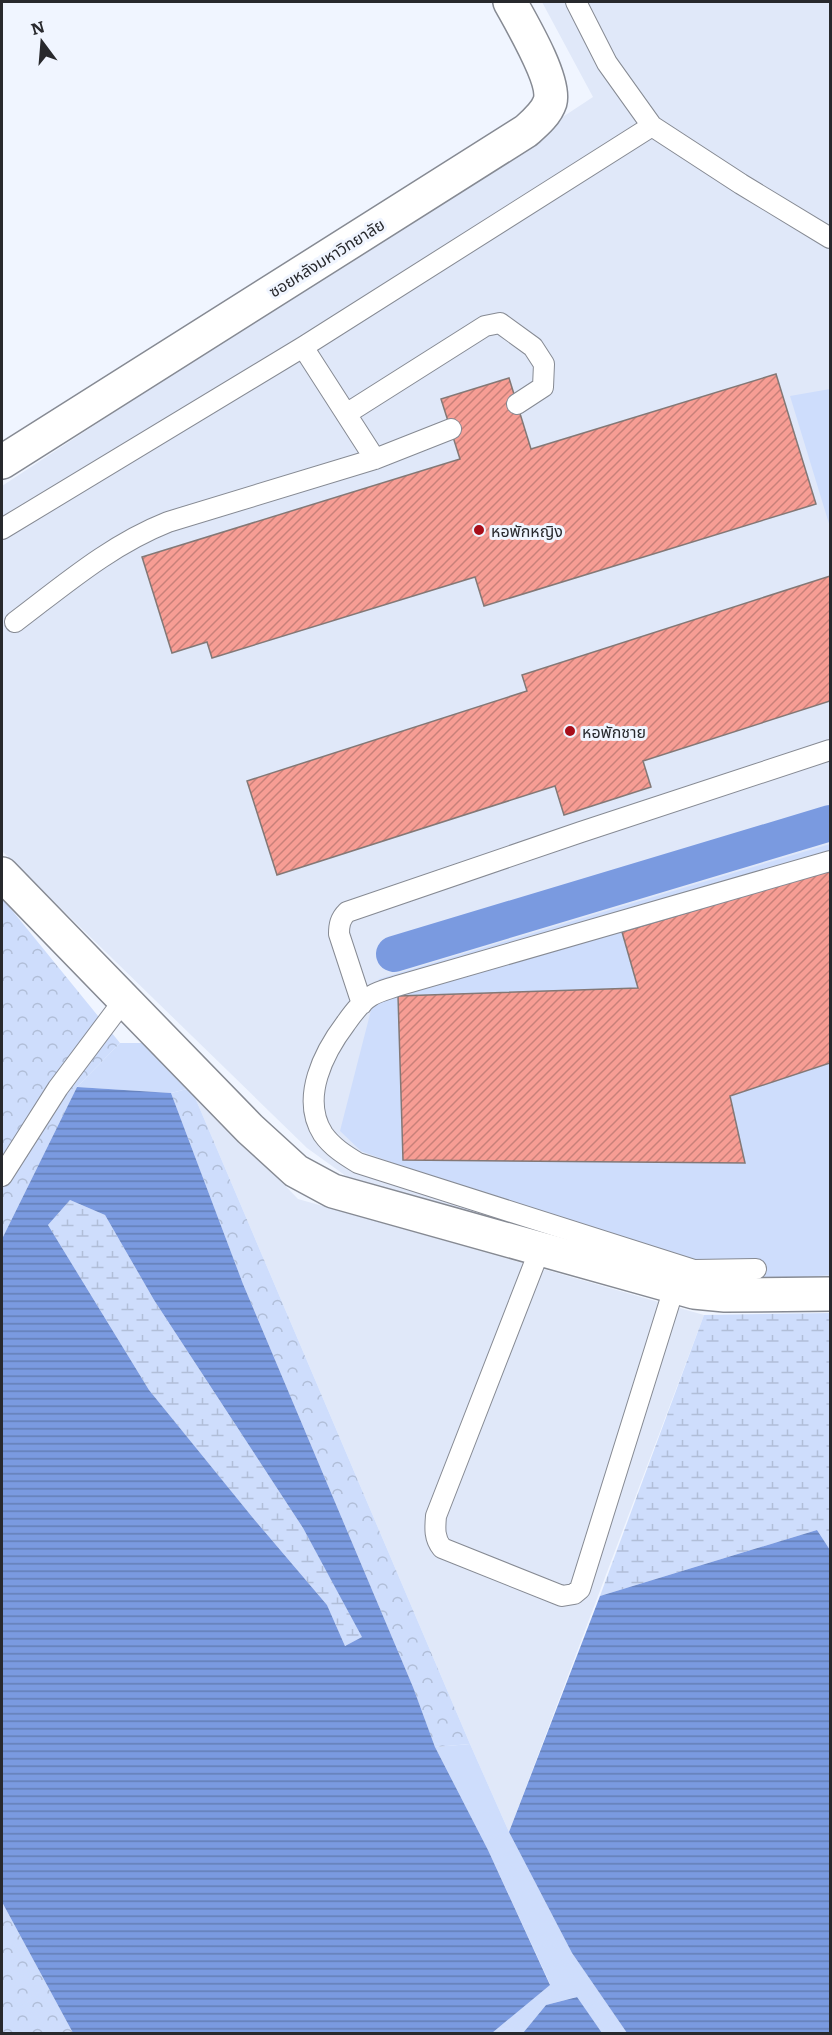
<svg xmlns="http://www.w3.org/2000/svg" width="832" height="2035" viewBox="0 0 832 2035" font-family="Literata,'Noto Sans Thai',serif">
<defs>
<pattern id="forest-crowns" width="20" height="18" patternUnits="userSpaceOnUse" patternTransform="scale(1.5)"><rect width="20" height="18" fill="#ceddfc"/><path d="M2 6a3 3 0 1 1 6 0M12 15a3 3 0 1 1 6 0" fill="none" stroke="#b1bed8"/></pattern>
<pattern id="wetland-marsh" width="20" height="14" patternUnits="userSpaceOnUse" patternTransform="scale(1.5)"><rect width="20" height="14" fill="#ceddfc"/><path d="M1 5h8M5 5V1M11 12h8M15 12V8" fill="none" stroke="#b1bed8"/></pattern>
<pattern id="water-rules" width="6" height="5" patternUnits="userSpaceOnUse" patternTransform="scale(1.5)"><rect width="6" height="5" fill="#7a9ae0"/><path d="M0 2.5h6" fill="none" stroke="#647eb6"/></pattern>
<pattern id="building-hatch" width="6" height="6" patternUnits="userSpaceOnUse" patternTransform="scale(1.5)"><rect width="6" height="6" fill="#f79d94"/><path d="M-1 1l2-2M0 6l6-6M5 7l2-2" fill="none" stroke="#c88079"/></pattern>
</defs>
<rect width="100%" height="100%" fill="#f0f5ff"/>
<path fill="#e0e8f9" d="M542,2H830V1279L711,1287L357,1184L307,1148L2,851V486L593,97Z
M191,1088L298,1199L704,1315L509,1832L470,1744Z"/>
<path fill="#ceddfc" d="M830,389V527L790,396Z
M830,844V1275L716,1284L361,1151L340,1131L379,979Z
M120,1043H143L191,1088L171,1093L77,1087Z
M470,1744L509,1832L572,1953L627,2033H602L576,1997L546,2005L523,2033H492L550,1984L488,1850L435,1747Z"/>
<path fill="url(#forest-crowns)" d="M2,898L120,1043L77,1087L2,1239Z
M191,1088L470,1744L435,1747L413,1687L243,1284L171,1093Z
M2,1902L73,2033H2Z"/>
<path fill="url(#wetland-marsh)" d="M70,1200L105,1215L154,1300L303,1528L363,1637L345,1646L327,1605L253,1518L149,1390L48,1225Z
M830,1313V1550L817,1530L600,1596L704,1315Z"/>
<path fill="url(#water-rules)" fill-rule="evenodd" d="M77,1087L171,1093L243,1284L413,1687L435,1747L488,1850L550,1985L492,2033H73L2,1902V1239ZM70,1200L105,1215L154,1300L303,1528L362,1637L345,1646L327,1605L253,1518L149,1390L48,1225Z
M817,1530L830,1550V2033H627L572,1953L509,1832L600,1596Z
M577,1997L602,2033H523L546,2005Z"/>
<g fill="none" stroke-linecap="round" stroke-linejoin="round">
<path stroke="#7a9ae0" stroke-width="36" d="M394,954L830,823"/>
</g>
<path fill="url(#building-hatch)" stroke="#837876" stroke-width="1.5" d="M776,374L816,504L484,606L475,577L212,658L207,642L172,653L142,557L460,459L441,399L509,378L531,449Z
M830,576V701L643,761L651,787L564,815L555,786L277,875L247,781L527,691L522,675Z
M830,870V1063L730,1096L745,1163L403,1160L398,996L638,988L622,932Z"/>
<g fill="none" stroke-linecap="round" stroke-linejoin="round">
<g stroke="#868a93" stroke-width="22">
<path id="lane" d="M576,2L607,63L652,126L741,184L830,238
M303,347L375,459
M346,414L485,326L500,323L533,347L544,364L543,387L517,404
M2,529L303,347L652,126
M15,622C64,585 110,545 168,522L375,459L451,429
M362,1004L339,934C339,925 340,919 347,912L581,832L830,750
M2,1176L58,1088L124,1000
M540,1249L436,1516C435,1528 434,1538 442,1548L562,1596L574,1594L580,1589L674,1288
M756,1269L694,1270L358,1163C345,1155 332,1147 323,1134C300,1098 324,1052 346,1023C353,1013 361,1002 371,996C379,991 389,989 397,986L830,861"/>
</g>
<g stroke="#868a93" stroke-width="36">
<path id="street" d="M2,462L526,131C535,123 546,114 550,102C556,81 521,22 510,2
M2,874L250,1129L296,1171L333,1191L694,1292L725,1295L830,1294"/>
</g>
<use href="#lane" stroke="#fff" stroke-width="20"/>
<use href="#street" stroke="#fff" stroke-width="33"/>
</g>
<g fill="#a60e1a" stroke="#f0f5ff" stroke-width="2">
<circle cx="479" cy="530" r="6"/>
<circle cx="570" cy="731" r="6"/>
</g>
<g text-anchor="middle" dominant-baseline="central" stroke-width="6" stroke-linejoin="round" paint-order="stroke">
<g font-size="16" fill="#28292d" stroke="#f0f5ff">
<text transform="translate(326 257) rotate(-32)">ซอยหลังมหาวิทยาลัย</text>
</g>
<g font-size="16" fill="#28292d" stroke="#f0f5ff" text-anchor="start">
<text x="491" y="530">หอพักหญิง</text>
<text x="582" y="731">หอพักชาย</text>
</g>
</g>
<rect width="832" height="2035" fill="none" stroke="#28292d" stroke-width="6"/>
<g transform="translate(42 42) rotate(344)" stroke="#f0f5ff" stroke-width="4.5" paint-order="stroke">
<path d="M0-4.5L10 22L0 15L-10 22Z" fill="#28292d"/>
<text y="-9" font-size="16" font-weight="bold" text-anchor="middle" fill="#28292d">N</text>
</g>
</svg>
